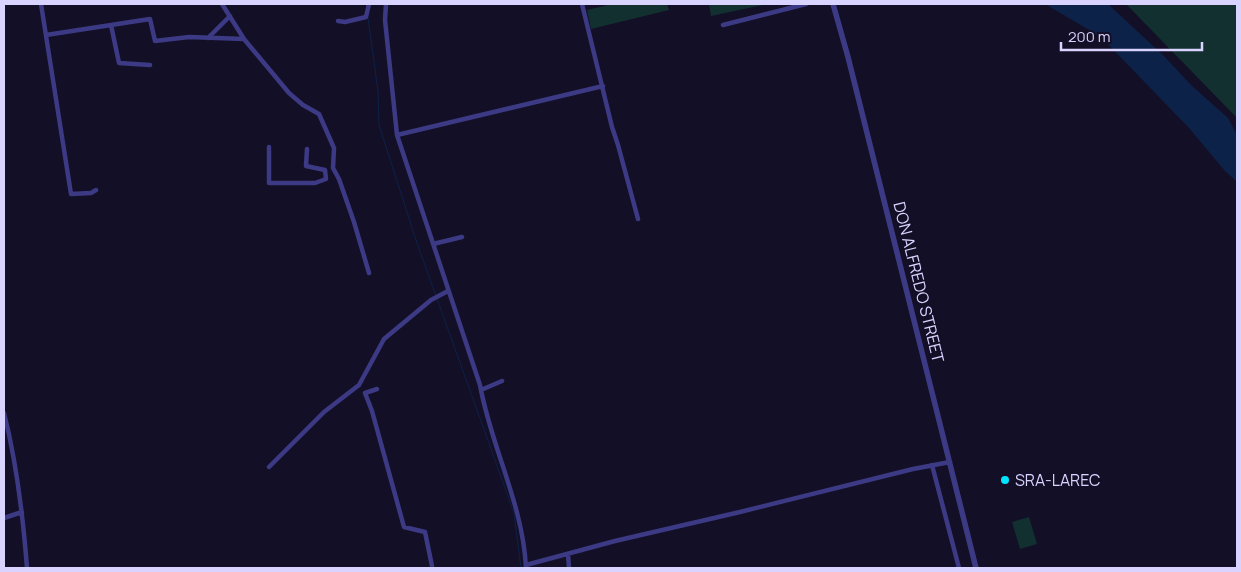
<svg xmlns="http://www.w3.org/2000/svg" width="1241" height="572" viewBox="0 0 1241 572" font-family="Manrope,sans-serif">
<rect width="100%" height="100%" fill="#130f26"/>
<path fill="#12302f" d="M612,4H667L669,10L591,29L587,10Z
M709,4H767L711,16Z
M1126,4H1237V118Z
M1029,517L1037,544L1020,549L1012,522Z"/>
<path fill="#0c2248" d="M1045,4H1108L1164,56L1191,85L1228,118L1237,135V182L1225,171L1189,128L1101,37Z"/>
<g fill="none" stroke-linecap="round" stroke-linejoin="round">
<path stroke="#0c2248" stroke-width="1" d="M368,18L378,91L379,125L417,243L514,513L521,568"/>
<path stroke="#3d3a85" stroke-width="4.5" d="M41,4L71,194L91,193L96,190
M222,4L244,39L289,93L303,105L319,114L334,148L333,168L339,179L354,222L369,273
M386,4L385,20L397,135L480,385C491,447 523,504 526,568
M582,4L612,127L618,145L638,219
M338,21L345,22L366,17L369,4
M111,25L119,63L150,65
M723,25L806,4
M46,35L150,19L155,41L189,37L244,39
M208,38L230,16
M397,135L603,86
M269,147V183H315L326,179L325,170L306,166L307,149
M433,244L462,237
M377,389L365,393L372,411L404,527L425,532L432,566
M481,390L502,381
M4,413C17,464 23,516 27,568
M932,465L959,568
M269,467L324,412L359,385L384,339L431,300L448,291
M4,518L22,512
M568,554L569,568
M526,565L615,541L740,512L913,469L950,462"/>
<path stroke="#3d3a85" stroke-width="5.5" d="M833,4L848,57L976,568"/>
</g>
<circle fill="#00e5ff" stroke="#130f26" stroke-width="2" cx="1005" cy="480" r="5"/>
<g text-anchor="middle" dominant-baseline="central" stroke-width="4" stroke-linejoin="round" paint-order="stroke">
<g font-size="16" fill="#d9d4ff" stroke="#130f26">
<text transform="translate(919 282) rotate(76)">DON ALFREDO STREET</text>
</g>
<g font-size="16" fill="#d9d4ff" stroke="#130f26" text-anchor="start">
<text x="1015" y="480">SRA-LAREC</text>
</g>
</g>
<rect width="1241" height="572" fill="none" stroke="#d9d4ff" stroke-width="10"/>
<path d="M1061 42v8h141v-8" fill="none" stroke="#d9d4ff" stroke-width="2.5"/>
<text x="1068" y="42" font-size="15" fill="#d9d4ff" stroke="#130f26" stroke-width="4" paint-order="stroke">200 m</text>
</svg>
